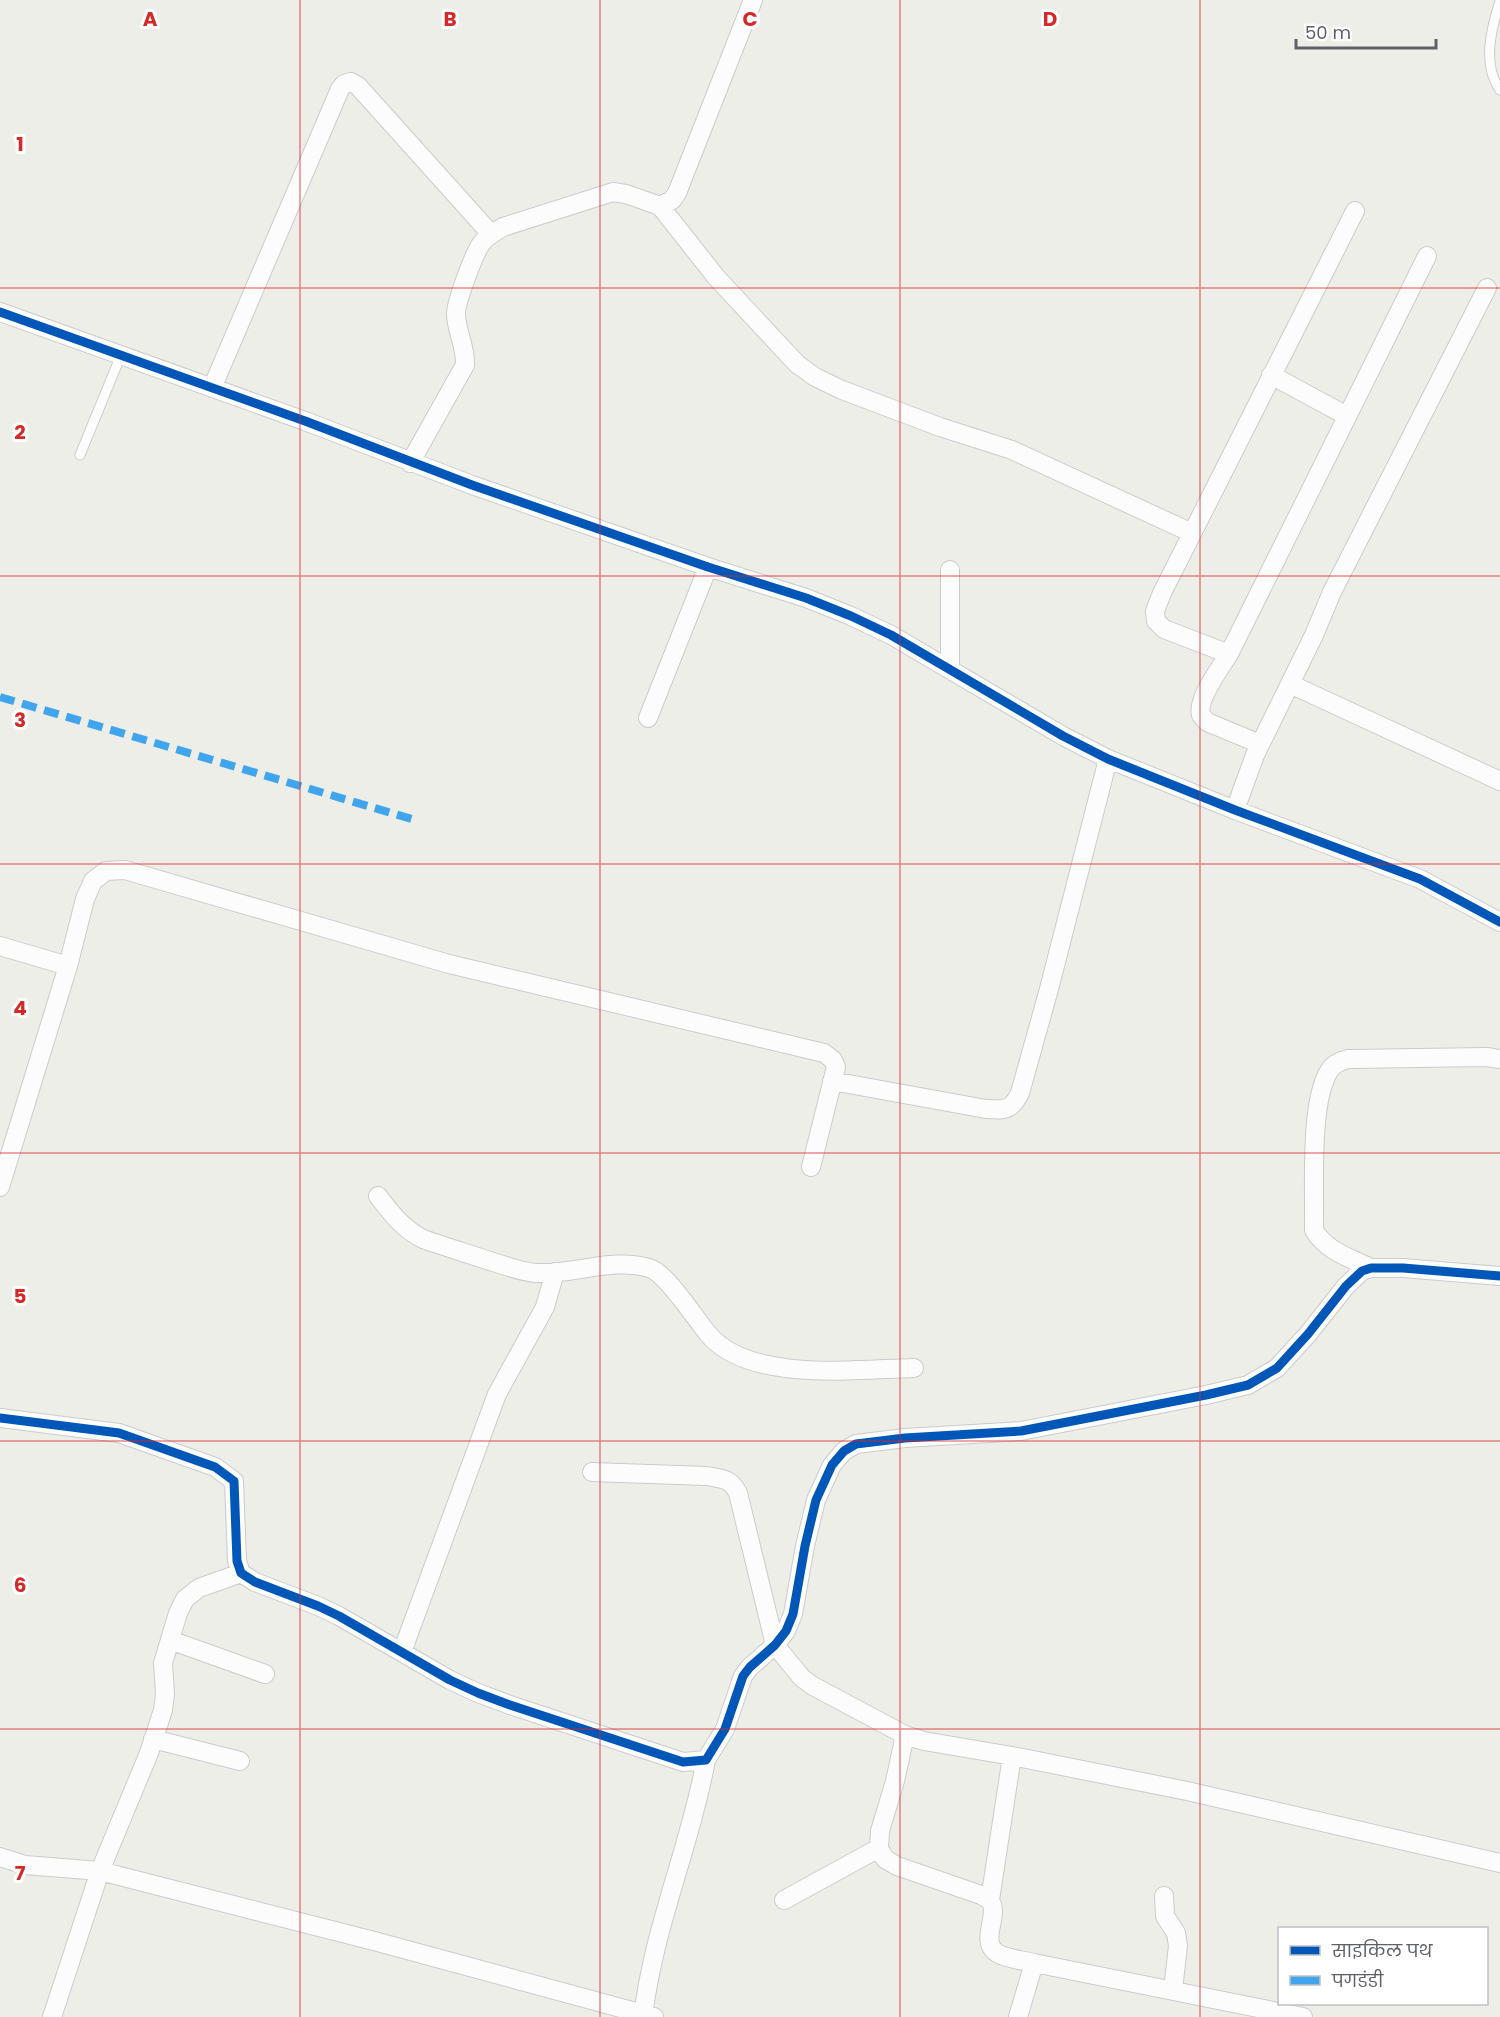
<svg xmlns="http://www.w3.org/2000/svg" width="1500" height="2017" viewBox="0 0 1500 2017" font-family="Poppins,'Noto Sans Devanagari',sans-serif">
<rect width="100%" height="100%" fill="#eeeee9"/>
<g fill="none" stroke-linecap="round" stroke-linejoin="round">
<g stroke="#cbcbcb" stroke-width="11">
<path id="service" d="M1500,1C1491,29 1482,65 1500,90
M80,455L121,355"/>
</g>
<g stroke="#cbcbcb" stroke-width="20">
<path id="minor" d="M660,206L716,277L797,364L815,377L842,390L940,427L1012,450L1192,533
M0,312L305,421L472,485L708,567L806,598L851,616L891,635L1063,736L1108,759L1235,810L1420,879L1500,922
M1271,375L1347,416
M212,388L340,89L344,84L351,82L358,86L491,234
M410,463L465,365C466,347 457,333 456,315C455,304 474,254 481,244C486,236 495,232 503,227L613,192L626,194L660,206L672,200L677,193L753,0
M950,570V670
M1229,654L1164,629L1156,621L1155,611L1162,593L1355,211
M1290,684L1500,781
M648,718L708,567
M1260,744L1207,722C1206,721 1202,716 1201,715C1196,700 1221,667 1229,654L1427,256
M1235,810L1255,755L1314,635L1332,592L1487,288
M0,946L68,966
M832,1081L986,1109C1005,1110 1011,1111 1020,1093L1049,989L1108,759
M0,1187L68,966L85,899L93,881L106,871L125,870L449,964L824,1053L833,1060L836,1067L811,1167
M378,1196C392,1214 403,1229 423,1239C446,1247 469,1254 493,1262C507,1266 521,1272 536,1273C573,1275 613,1257 649,1268C667,1273 696,1320 709,1335C750,1383 857,1369 914,1368
M1371,1268C1350,1258 1326,1251 1314,1230C1315,1190 1309,1104 1329,1071C1333,1064 1340,1061 1348,1059L1487,1057L1500,1059
M0,1418L119,1433L215,1467L234,1481L237,1561L241,1573L255,1582L318,1606L339,1616L450,1680L478,1693L510,1705L683,1762L706,1760L725,1729L743,1676L750,1667L775,1645L786,1631L793,1614L805,1546L816,1500L832,1465L844,1451L856,1444L905,1438L1021,1431L1206,1395L1248,1385L1277,1368L1308,1334L1346,1286L1362,1271L1371,1268H1403L1500,1276
M592,1472L707,1476C723,1479 730,1478 738,1493L775,1645L802,1678L813,1686L905,1735L924,1741L1012,1756L1187,1791L1500,1863
M170,1640L265,1674
M402,1652L497,1394L545,1307L555,1272
M905,1735L895,1781L880,1831L879,1848L885,1859L897,1866L981,1895C984,1897 987,1898 989,1900C1002,1912 978,1941 997,1953C1006,1959 1023,1960 1034,1963L1303,2017
M153,1739L240,1761
M0,1857L25,1865L100,1871L374,1941L654,2017
M1164,1896L1165,1916L1176,1933L1178,1946L1173,1990
M784,1900L879,1848
M990,1900L1012,1756
M52,2017L100,1871L149,1753L163,1710L165,1694L163,1663L178,1613L185,1599L199,1588L241,1573
M643,2017C653,1929 690,1847 706,1760
M1018,2017L1034,1963"/>
</g>
<use href="#service" stroke="#fcfcfc" stroke-width="9"/>
<use href="#minor" stroke="#fcfcfc" stroke-width="18"/>
<path stroke="#41a5ee" stroke-width="8" stroke-dasharray="15 8" stroke-linecap="butt" d="M0,697L415,820"/>
<g stroke="#fff" stroke-width="13">
<path id="cycleway" d="M0,312L305,421L472,485L708,567L806,598L851,616L891,635L1063,736L1108,759L1235,810L1420,879L1500,922
M0,1418L119,1433L215,1467L234,1481L237,1561L241,1573L255,1582L318,1606L339,1616L450,1680L478,1693L510,1705L683,1762L706,1760L725,1729L743,1676L750,1667L775,1645L786,1631L793,1614L805,1546L816,1500L832,1465L844,1451L856,1444L905,1438L1021,1431L1206,1395L1248,1385L1277,1368L1308,1334L1346,1286L1362,1271L1371,1268H1403L1500,1276"/>
</g>
<use href="#cycleway" stroke="#0057b8" stroke-width="9"/>
</g>
<path fill="none" stroke="#d62828" stroke-width="1.5" stroke-opacity="0.55" d="M300,0V2017M600,0V2017M900,0V2017M1200,0V2017M0,288H1500M0,576H1500M0,864H1500M0,1153H1500M0,1441H1500M0,1729H1500"/>
<g font-size="20" text-anchor="middle" font-weight="bold" fill="#d62828" stroke="#fff" stroke-width="6" stroke-linejoin="round" paint-order="stroke">
<text x="150" y="26">A</text>
<text x="450" y="26">B</text>
<text x="750" y="26">C</text>
<text x="1050" y="26">D</text>
<text x="20" y="151">1</text>
<text x="20" y="439">2</text>
<text x="20" y="727">3</text>
<text x="20" y="1015">4</text>
<text x="20" y="1303">5</text>
<text x="20" y="1592">6</text>
<text x="20" y="1880">7</text>
</g>
<rect x="1278" y="1927" width="210" height="78" fill="#ffffff" stroke="#bfc0c2" stroke-width="1.5"/>
<rect x="1290" y="1946" width="30" height="9" fill="#0057b8" stroke="#bfc0c2" stroke-width="1.5"/>
<text x="1332" y="1957" font-size="18" fill="#5f6167">साइकिल पथ</text>
<rect x="1290" y="1976" width="30" height="9" fill="#41a5ee" stroke="#bfc0c2" stroke-width="1.5"/>
<text x="1332" y="1987" font-size="18" fill="#5f6167">पगडंडी</text>
<path d="M1296 39v9h140v-9" fill="none" stroke="#5f6167" stroke-width="3"/>
<text x="1305" y="39" font-size="18" fill="#5f6167" stroke="#ffffff" stroke-width="4.5" paint-order="stroke">50 m</text>
</svg>
